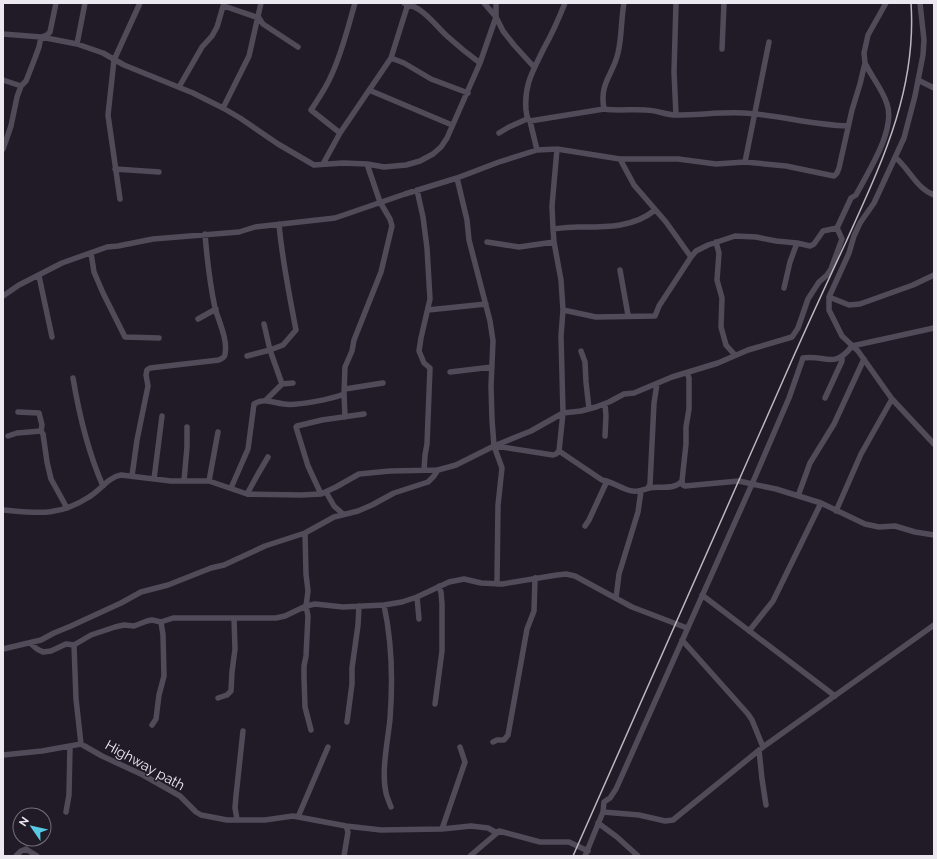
<svg xmlns="http://www.w3.org/2000/svg" width="937" height="859" viewBox="0 0 937 859" font-family="Raleway,sans-serif">
<rect width="100%" height="100%" fill="#211b27"/>
<g fill="none" stroke-linecap="round" stroke-linejoin="round">
<path stroke="#514b59" stroke-width="5.5" d="M484,3L496,17L503,31L514,45L534,67
M676,3L674,72L676,115
M920,3L924,40L923,55L915,96L904,138L874,203L860,223L854,236L849,253L829,297V310L842,336L858,351L892,399L934,444
M406,4C424,8 434,24 447,36C458,46 469,55 480,63
M224,6L259,18L263,24L298,47
M3,34L41,37L77,44L103,53L124,65L193,93L223,108L240,118L278,144L314,165L343,163L367,164L384,167L406,165L420,161L433,154L441,147L447,138L480,63L496,17V3
M77,44L85,3
M722,49L724,3
M391,58L404,63L431,79L468,93
M3,80L21,86
M918,80L934,88
M179,87L202,47L212,36L217,27L224,3
M369,90L452,125
M223,108L249,56L261,3
M604,109C599,83 613,75 618,53C622,36 621,19 624,3
M530,121L604,109C618,111 632,109 646,110C656,110 666,115 676,115C698,115 721,112 743,113C779,115 813,125 848,126
M340,133L391,58L407,7L406,4L404,3
M499,133L509,127L527,119
M3,149L11,126L17,97L21,86L26,81L35,58L39,47L41,37L47,35L50,32L56,3
M537,150L530,121C526,118 527,115 526,110C524,84 533,71 544,48C552,34 559,18 565,3
M896,158C910,170 916,188 934,195
M620,159L634,185L666,222L691,257
M745,162L769,42
M323,164L340,133L311,110C318,99 326,88 331,76C342,53 348,27 355,3
M115,169L159,172
M457,178L467,220L469,240L490,321L493,341L491,386L492,420L494,446L502,468L498,505L497,584
M417,190L423,217L427,248L430,299L421,338L419,351L424,363L430,368L427,444L425,455L424,470
M120,199L108,115L114,60L140,3
M553,229C561,228 570,227 578,227C605,227 633,228 655,210
M487,242L519,247L554,242
M716,242L719,253L717,280L722,298L721,327L726,345L735,355
M91,253L94,272L103,293L125,337L159,338
M620,270L628,315
M39,276L52,337
M784,288L790,262L797,243
M3,296L19,285L62,263L107,247L118,246L153,239L239,232L255,227L335,218L405,194L457,178L499,162L537,150L557,149L620,159H678L716,164L745,162L786,166L834,176L837,173L839,168L852,110L860,84L865,63L864,53L868,35L886,3
M829,297L849,305L860,304L913,285L934,275
M428,310L486,304
M563,310L596,317L655,316L659,306L691,257L696,251L708,245L735,236L756,237L776,241L797,243L810,246L814,244L823,231L837,228
M198,319L216,309
M264,324L270,350L283,345L296,330C289,294 282,259 279,224
M581,351L585,362L586,382L589,409
M247,356L270,350L282,384
M450,372L492,367
M73,378C79,414 88,452 103,486
M345,389L383,383
M344,394L345,417
M825,398L842,361V357
M266,400L282,384L293,383
M605,404L606,416L605,436
M18,412L39,413L42,425L41,431
M8,436L17,433L41,431L43,434L47,462L51,479L67,508
M495,446L553,455L556,454L559,451L563,413L561,336L563,310L561,280L554,242L553,229L552,206L557,149
M559,451L602,480C612,482 619,487 628,490C636,493 642,490 649,488C659,486 675,490 682,481L686,444V427L689,409V378L687,373
M132,476L137,440L148,386L146,375L147,370L150,368L219,360C222,358 225,358 225,354C228,340 219,322 215,308C210,284 207,259 205,234
M154,479L162,416
M184,481L187,447V427
M209,481L218,432
M682,481L683,485L685,486L739,481L752,484L776,489L821,503L865,524L879,527L895,526L915,532L934,535
M231,488L248,449L254,404C264,397 273,403 284,404C297,406 332,399 344,394L345,367L352,351L354,340L381,272L392,226L390,219L380,202L367,164
M648,488L650,484L654,403L657,384
M326,492L334,506L343,514
M247,494L258,474L268,457
M321,494L308,466L296,427L297,426L322,420L364,414
M798,496L810,463L834,424L864,359
M3,510C37,513 58,517 89,497C101,490 108,477 121,475L171,481H209L247,494L301,495L321,494L336,487L359,474L390,471L438,470L456,465L494,446L531,431L563,413L581,411L596,407L609,402L624,394L634,393L672,377L718,363L748,350L792,337L798,328L808,299L819,282L827,275L831,269L842,239L837,228L851,198L856,195C868,172 896,130 887,104C883,90 871,76 865,63
M836,511L861,454L892,399
M585,526L589,520L607,481
M305,533L306,574L308,591L306,606L308,616L306,656L304,666V677L305,707L311,730
M702,595L835,696
M417,597L419,619
M616,598L619,574L638,512L641,491
M384,605C392,642 393,680 390,719C388,740 381,771 386,793C387,797 389,802 391,807
M749,631L773,601L821,503
M682,640L748,714L752,720L763,747
M30,643L37,649L43,652L51,651L66,644L74,645L91,635L115,627L124,625L134,626L147,621L152,620L161,622L173,618H276L285,616L306,606L315,604L343,607L384,605L402,602L417,597L449,582L464,579L481,583L502,584L557,575L566,574L575,576L632,607L687,628
M74,645L76,699L81,744
M3,649L41,640L54,633L71,626L121,603L141,592L168,585L211,568L224,565L265,546L305,533L334,517L358,511L372,505L394,493L428,482L434,476L438,470
M218,698L227,695L231,691L232,672L235,649L234,618
M435,704L442,651V604L441,592L439,586
M347,722L352,684V668L358,625L359,606
M152,725L156,719L159,695L164,676L163,635L161,622
M493,742L497,740H504L508,735L527,629L534,611L535,578
M759,750L762,779L766,805
M3,755L42,751L81,744L102,756L143,775L180,796L196,812L201,815L227,820H265L293,816L346,826L381,830L442,829L471,826L488,828L497,833L499,831L540,842H569L588,851
M66,812L69,795L70,746
M603,812L639,815L665,821L673,820L763,747L934,625
M298,817L328,747
M237,819L235,808L236,796L243,731
M598,823L617,837L638,856
M442,829L465,762L460,747
M16,856L21,851L26,849L37,856
M344,856L348,832L346,826
M470,856L497,833
M585,856L603,812L604,802L610,798L616,789L752,484L789,398L803,358C824,354 834,370 852,346L934,328"/>
<path stroke="#bbb6bf" stroke-width="1.5" d="M573,856C643,699 712,542 781,385C802,337 824,289 846,242C881,164 917,91 911,3"/>
</g>
<g text-anchor="middle" dominant-baseline="central" stroke-width="3" stroke-linejoin="round" paint-order="stroke">
<g font-size="14" fill="#ece8f0" stroke="#211b27">
<text transform="translate(145 765) rotate(29)">Highway path</text>
</g>
</g>
<rect width="937" height="859" fill="none" stroke="#ece8f0" stroke-width="8"/>
<g transform="translate(32 827) rotate(304)"><circle r="19" fill="#211b27" stroke="#726d77"/>
<path d="M0-3L7 15L0 10L-7 15Z" fill="#57c9e2"/>
<text y="-6" font-size="11" font-weight="bold" text-anchor="middle" fill="#ece8f0">N</text>
</g>
</svg>
